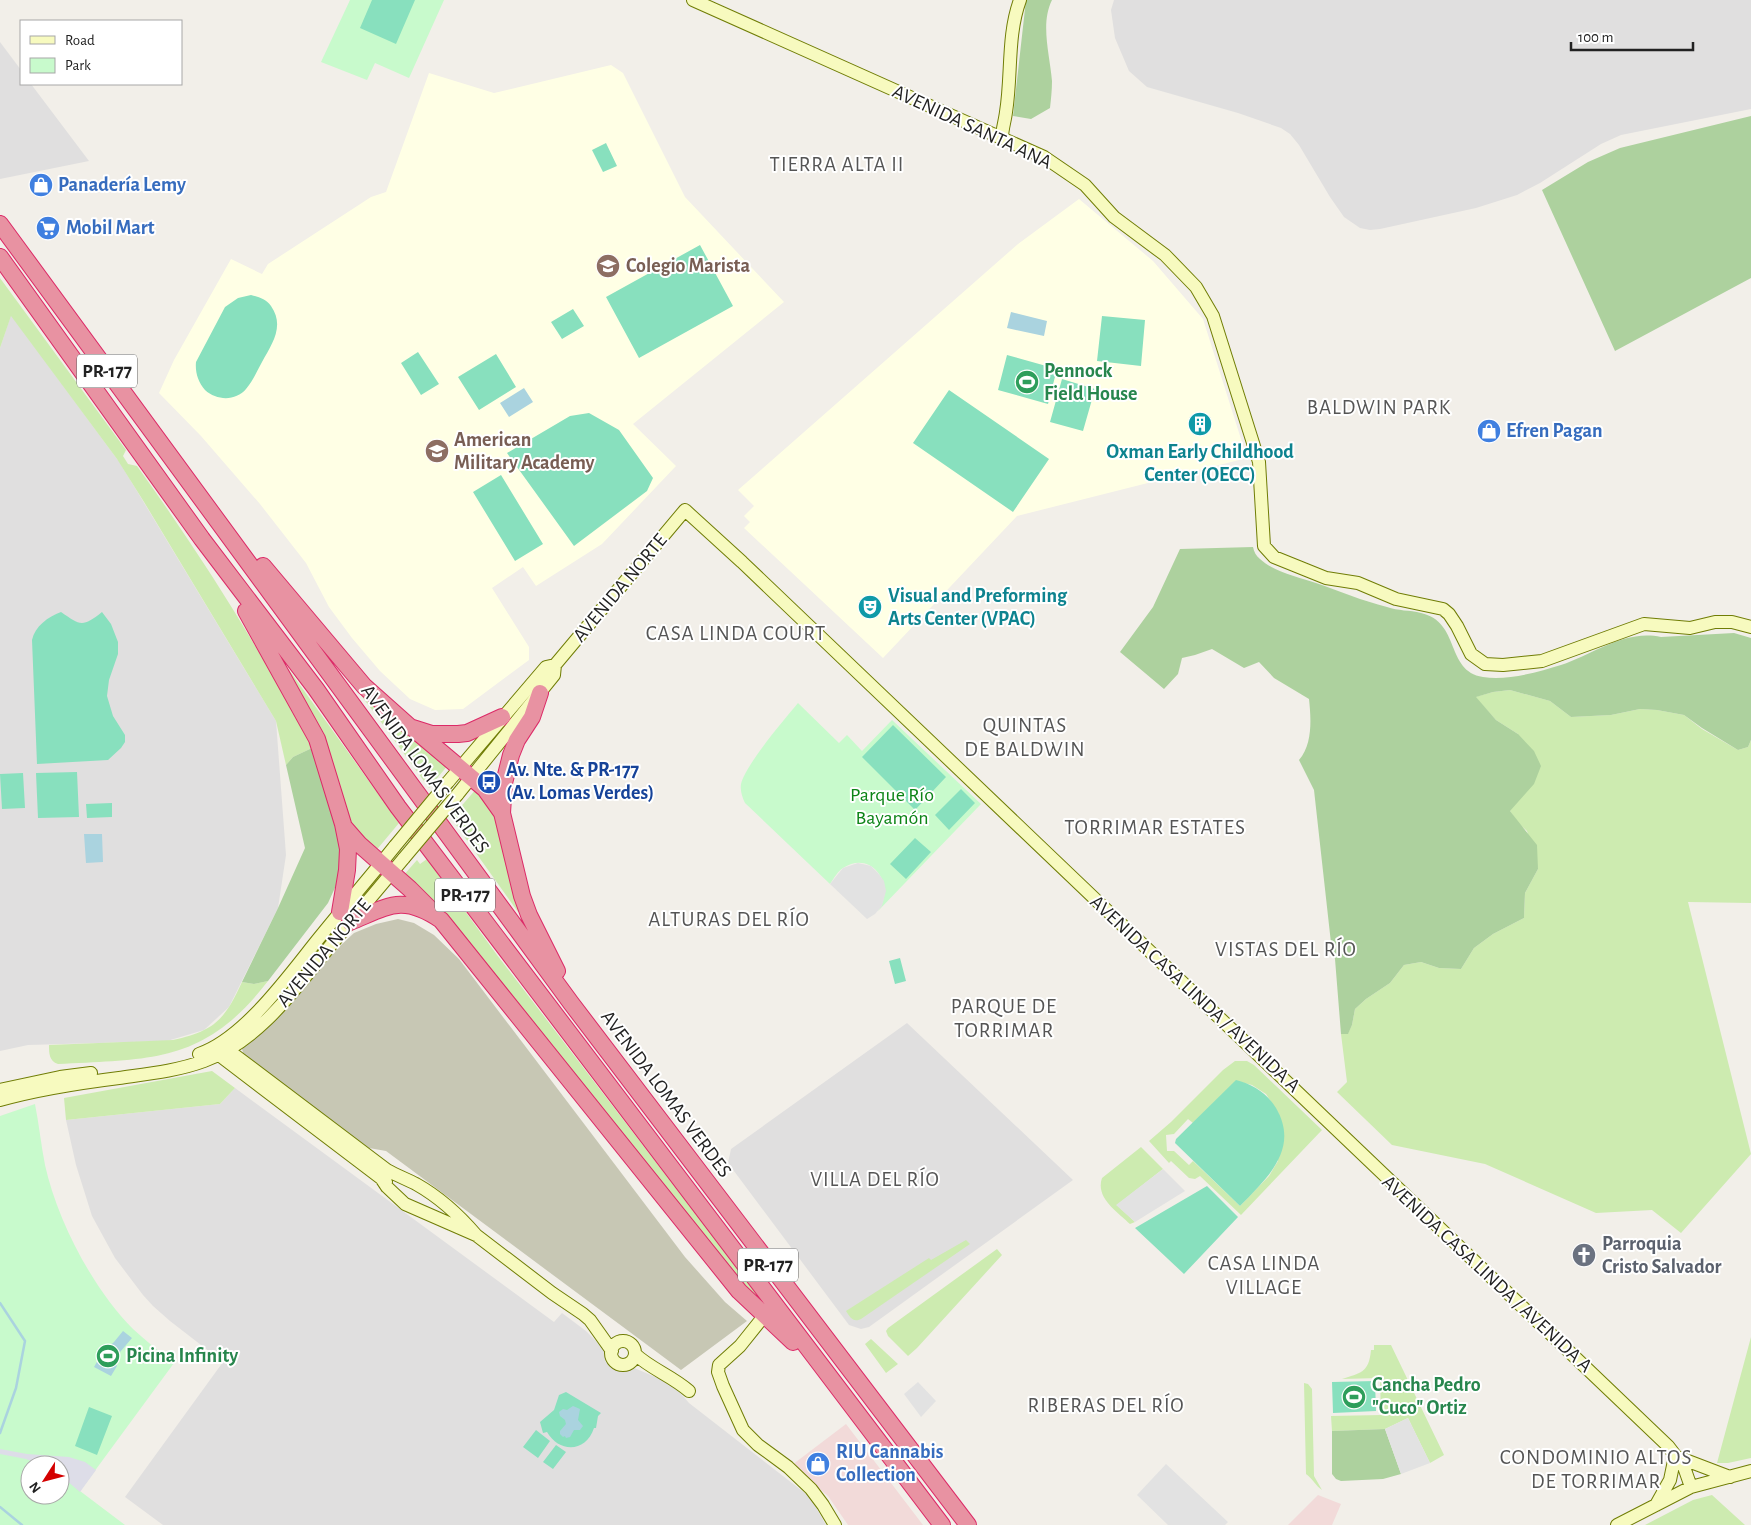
<svg xmlns="http://www.w3.org/2000/svg" width="1751" height="1525" viewBox="0 0 1751 1525" font-family="'Alegreya Sans',sans-serif">
<rect width="100%" height="100%" fill="#f2efe9"/>
<path fill="#e0dfdf" d="M1114,0H1751V109L1621,135L1601,144L1540,183L1517,195L1476,208L1380,229L1370,230L1360,228L1344,217L1330,197L1299,145L1290,134L1281,128L1238,113L1147,87L1129,71L1115,38L1111,10Z
M0,42L21,70V84H31L89,161L0,179Z
M11,315L120,463L276,721L286,855L278,908L229,1007L204,1030L167,1041L28,1045L0,1051V348Z
M907,1023L1073,1180L869,1327L861,1329L849,1325L728,1163L731,1149Z
M235,1088L554,1322L562,1313L586,1331L607,1352L620,1362L665,1381L676,1388L689,1403L810,1497L826,1525H163L125,1497L223,1362L170,1321L153,1306L143,1295L115,1258L92,1216L76,1165L66,1120L220,1104Z"/>
<path fill="#f2dad9" d="M846,1424L923,1525H848L828,1496L792,1465Z
M1318,1495L1341,1504L1332,1525H1288Z"/>
<path fill="#ffffe5" d="M611,65L623,73L685,197L784,302L633,424L676,466L602,544L536,586L523,567L492,588L529,647V660L463,709L435,710L410,699L380,671L352,638L329,607L306,563L260,504L201,436L159,393L174,360L231,259L262,274L268,264L371,197L386,192L429,73L494,93Z
M1079,199L1153,261L1203,319L1247,458L1017,516L883,658L744,528L750,522L744,516L754,506L738,490L1018,244Z"/>
<path fill="#c7c7b4" d="M398,919L414,923L434,935L459,959L685,1257L725,1302L747,1321L681,1370L386,1151L369,1148L244,1056L242,1049L244,1045L276,1017L339,947L354,933L376,924Z"/>
<path fill="#cdebb0" fill-rule="evenodd" d="M0,278L126,450L123,456L128,464L137,466C183,530 225,594 264,661C281,690 300,717 312,748L293,757L286,765L276,721L144,502L117,459L11,316L0,348Z
M336,663L448,765L429,788L373,711Z
M287,667L399,823L374,853L356,836L284,669Z
M1510,690L1550,701L1571,717L1611,715L1640,709L1657,710L1684,715L1702,729L1738,750L1748,747L1751,740V903L1688,902L1751,1154L1681,1233L1652,1210L1596,1213L1485,1164L1392,1145L1337,1092L1347,1082L1341,1034L1348,1033L1352,1025L1355,1009L1366,999L1390,983L1404,965L1421,962L1439,968L1461,969L1474,948L1493,934L1524,918L1525,893L1538,869L1527,831L1518,823L1510,811L1518,734L1496,720L1475,697L1493,692Z
M477,788L493,811L521,910L518,912L451,818Z
M427,859L497,955L773,1315L743,1286L459,930L426,896L403,876L417,860L420,864Z
M268,981C205,1063 153,1059 58,1064C49,1061 49,1053 49,1045L173,1040C215,1031 225,1019 242,982L254,984Z
M1235,1061H1247L1254,1065L1322,1130L1241,1215L1200,1176L1195,1179L1189,1178L1171,1161L1169,1163L1149,1141L1171,1122L1223,1070ZM1236,1081L1252,1085L1266,1094L1279,1114L1278,1161L1269,1176L1240,1206L1193,1161L1189,1165L1174,1151H1167L1166,1135L1174,1134L1188,1119L1193,1123Z
M212,1071L235,1088L220,1104L66,1120L64,1098Z
M1141,1147L1163,1169L1117,1205L1135,1222L1130,1224C1118,1212 1095,1198 1102,1178Z
M966,1240L970,1244L861,1319C853,1323 850,1317 846,1311L929,1258L931,1260Z
M997,1249L1002,1255L917,1348L908,1356L888,1336L886,1331L888,1328Z
M1751,1337V1458L1728,1463H1717Z
M871,1339L898,1364L886,1373L865,1344Z
M1374,1345H1391L1444,1455L1430,1463L1408,1418L1385,1429L1332,1431L1331,1416L1381,1415L1380,1378L1342,1379C1360,1373 1369,1373 1371,1350H1374Z
M1304,1383L1308,1384L1312,1389L1314,1476L1322,1490C1316,1486 1312,1478 1306,1474Z
M1712,1495L1745,1525H1645L1693,1500Z"/>
<path fill="#add19e" d="M1026,0H1052C1040,24 1050,55 1052,81C1052,90 1051,99 1050,108L1031,119L1013,116Z
M1751,116V278L1615,351L1542,190L1588,162L1620,148Z
M1253,547C1254,552 1256,556 1260,559C1274,572 1298,577 1316,583C1339,591 1363,601 1387,607C1398,611 1410,610 1421,613C1461,622 1445,671 1483,677C1507,681 1538,672 1561,665C1594,654 1625,629 1661,637L1734,633L1751,638V740L1748,747L1738,750L1702,728L1684,715L1657,710L1640,709L1611,715L1571,717L1550,701L1510,690L1493,692L1476,697L1496,720L1518,734L1534,751L1541,766L1534,784L1510,811L1537,845L1538,869L1525,893L1524,918L1493,934L1474,948L1461,969L1439,968L1421,962L1404,965L1390,983L1366,999L1355,1009L1352,1025L1348,1034H1341L1335,959L1331,943L1314,790L1299,760C1313,744 1311,718 1309,699L1274,678L1259,662L1244,668L1212,649L1195,655L1182,658L1178,674L1164,689L1120,652L1153,607L1180,549Z
M312,748L323,782L339,839L342,858L339,879L328,903L268,981L254,984L242,982L278,908L305,848L286,765L293,757Z
M1385,1429L1401,1474L1383,1479L1341,1481L1336,1479L1332,1474V1431Z"/>
<path fill="#c8facc" fill-rule="evenodd" d="M350,0H444L409,78L375,63L367,80L321,62Z
M798,703L839,743L847,735L862,751L892,720L981,804L878,911C897,885 871,849 843,868C838,871 834,878 830,884L745,803C742,797 740,790 741,784C746,764 784,720 798,703Z
M35,1104C39,1124 41,1145 45,1165C57,1220 93,1289 133,1329C146,1341 160,1352 174,1363L80,1491L125,1525H0V1116ZM30,1465H60V1495H30Z"/>
<path fill="#88e0be" d="M372,0H415L396,44L360,28Z
M606,143L617,166L603,172L592,150Z
M700,245L733,306L639,358L606,297Z
M251,295C259,297 266,299 271,306C285,326 272,344 262,362C257,371 253,381 246,389C236,401 217,401 205,390C198,382 195,372 196,362L225,307L238,298Z
M573,309L584,326L562,339L551,322Z
M1102,316L1145,320L1141,366L1097,361Z
M418,352L439,384L421,395L401,363Z
M496,354L516,387L479,410L458,377Z
M1007,355L1057,369L1048,404L998,390Z
M1062,379L1095,389L1083,431L1050,422Z
M949,390L1049,459L1013,512L913,443Z
M589,413L619,430L653,478L647,491L574,546L507,453L570,416Z
M501,475L543,544L515,561L473,492Z
M61,612C80,625 82,628 102,612L111,624L118,642V654L109,680L107,696L113,716L125,735V742L121,748L108,760L37,764L32,640C35,626 48,617 61,612Z
M893,725L946,777L915,810L862,757Z
M77,772L79,817L38,818L36,773Z
M23,773L25,808L2,809L0,774Z
M961,789L975,803L949,830L935,815Z
M112,803V817L87,818L86,804Z
M915,838L931,852L906,879L890,864Z
M900,958L906,981L895,984L889,961Z
M1236,1080C1252,1084 1267,1093 1276,1108C1300,1149 1267,1178 1240,1206L1175,1143L1176,1139Z
M1207,1186L1238,1217L1184,1274L1135,1228Z
M1375,1381L1376,1411L1333,1413L1332,1382Z
M566,1392L601,1413L598,1416L596,1428H594C586,1453 559,1453 547,1432L543,1433L540,1422L554,1410L559,1395Z
M89,1407L112,1416L97,1455L75,1446Z
M536,1430L550,1441L538,1458L523,1447Z
M556,1445L566,1452L553,1469L543,1462Z"/>
<path fill="#e2e2e2" d="M858,863L871,866L878,873L884,881L886,891L882,906L875,914L867,919L830,884L843,868Z
M1163,1169L1185,1191L1135,1222L1116,1205Z
M918,1382L936,1401L921,1417L904,1394Z
M1408,1418L1430,1463L1401,1474L1385,1429Z
M1166,1464L1228,1522L1225,1525H1168L1137,1495Z"/>
<path fill="#dddde8" d="M0,1449L27,1454L69,1457L85,1462L96,1470L80,1492L60,1475V1465H41L26,1459L0,1454Z"/>
<path fill="#aad3df" d="M1011,312L1047,321L1044,336L1007,328Z
M524,388L533,402L509,417L500,403Z
M84,834H102L103,862L86,863Z
M123,1331L132,1338L115,1358L118,1361L116,1363L117,1366L111,1376L94,1367L102,1353L114,1342Z
M573,1406L580,1409L578,1420L583,1426L580,1430H574L570,1437L566,1438L565,1436L563,1437L560,1434V1431L566,1424L565,1420L560,1416L559,1412L563,1409L567,1410Z"/>
<g fill="none" stroke-linecap="round" stroke-linejoin="round">
<path stroke="#aad3df" stroke-width="2.5" d="M0,1303L25,1341L16,1388L0,1433
M0,1507L22,1525"/>
<g stroke="#707d05" stroke-width="14">
<path id="secondary" d="M693,0L1044,157L1085,185L1114,217L1165,255L1196,287L1213,316L1259,462L1264,546L1274,557L1326,578L1358,583L1396,599L1443,609L1449,614L1457,626L1471,654L1485,664L1503,665L1542,661L1644,624L1690,628L1715,622H1732L1751,627
M1002,138C1002,129 1005,121 1006,112C1012,75 1007,35 1020,0
M448,782L546,667L555,665
M457,795L554,675L555,665L685,510L742,562L1668,1446L1684,1467L1691,1487
M228,1050L387,1170C396,1175 406,1179 416,1184C439,1197 459,1215 476,1235
M199,1054C245,1038 289,975 319,938C344,907 370,877 395,846
M219,1055L386,1182
M0,1090L60,1077L91,1073
M0,1100C39,1089 79,1083 119,1078C147,1074 177,1071 204,1061C259,1041 295,989 331,945C355,916 380,887 404,858
M381,1178L387,1187L405,1204L476,1235L552,1293L583,1314L590,1320L612,1351
M764,1316L740,1346L719,1365L718,1372L723,1386L743,1430L758,1445L788,1467L811,1489L823,1505L835,1525
M611 1353a12 12 0 1 1 24 0a12 12 0 1 1-24 0Z
M635,1354C651,1369 672,1376 689,1391
M1656,1505L1670,1480L1675,1456L1730,1477
M1617,1525L1691,1487L1751,1471"/>
</g>
<g stroke="#dc2a67" stroke-width="18">
<path id="highway" d="M0,224L571,1003L968,1525
M0,257L202,539L316,689L398,807L942,1525
M263,566L364,686L410,727L432,734H458L467,733L502,717
M246,611L317,739L343,824L348,849L347,870L340,912
M416,731L485,789L502,813L522,896L529,915L557,971
M502,813L504,783L511,755L517,740L532,717L540,693
M345,828L359,844L410,889L430,909
M350,922C389,906 402,894 441,920L739,1291L793,1342"/>
</g>
<use href="#secondary" stroke="#f7fabf" stroke-width="12"/>
<use href="#highway" stroke="#e892a2" stroke-width="16"/>
<g stroke="#707d05" stroke-width="14" stroke-linecap="butt">
<path id="secondary-bridge" d="M395,846L448,782
M404,858L457,795"/>
</g>
<use href="#secondary-bridge" stroke="#f7fabf" stroke-width="12"/>
</g>
<defs>
<g id="shop-disc" transform="scale(1.25)"><circle r="9.5" fill="#3f7fe0" stroke="#fff"/><path d="M-5-2.5h2.3a2.7 3.5 0 0 1 5.4 0H5L5.5 6h-11ZM-1.5-2.5h3a1.5 2.3 0 0 0-3 0Z" fill="#fff"/></g>
<g id="supermarket-disc" transform="scale(1.25)"><circle r="9.5" fill="#3f7fe0" stroke="#fff"/><path d="M-6-5.5h2.5l.6 2H6L4.5 2H-2.5L-4.4-4H-6ZM-1.5 3.2a1.3 1.3 0 1 0 .1 0ZM3 3.2a1.3 1.3 0 1 0 .1 0Z" fill="#fff"/></g>
<g id="school-disc" transform="scale(1.25)"><circle r="9.5" fill="#8d6e63" stroke="#fff"/><path d="M0-5L7-2L0 1L-7-2ZM-4 1L0 2.5L4 1V4Q0 6-4 4Z" fill="#fff"/></g>
<g id="stadium-disc" transform="scale(1.25)"><circle r="9.5" fill="#2e9e5b" stroke="#fff"/><path d="M0-5a6.5 5 0 1 0 0 10a6.5 5 0 1 0 0-10ZM-3.5-1.8h7v3.6h-7Z" fill="#fff"/></g>
<g id="building-disc" transform="scale(1.25)"><circle r="9.5" fill="#0f9aa8" stroke="#fff"/><path d="M-4-6H4V6H1V3H-1V6H-4ZM-2.5-4.3h1.7v1.8h-1.7ZM.8-4.3h1.7v1.8H.8ZM-2.5-1h1.7V.8h-1.7ZM.8-1h1.7V.8H.8Z" fill="#fff"/></g>
<g id="theatre-disc" transform="scale(1.25)"><circle r="9.5" fill="#0f9aa8" stroke="#fff"/><path d="M-5-5.5Q0-4 5-5.5V0Q5 5 0 6Q-5 5-5 0ZM-3.3-2.5H-1v1.5H-3.3ZM1-2.5H3.3v1.5H1ZM-2.8 1Q0 5.5 2.8 1Z" fill="#fff"/></g>
<g id="bus-disc" transform="scale(1.25)"><circle r="9.5" fill="#1a4fb4" stroke="#fff"/><path d="M-5-6H5V4H4V6H2V4H-2V6H-4V4H-5ZM-3.5-4V0h7V-4ZM-3.5 1.2v1.5H-2V1.2ZM2 1.2v1.5H3.5V1.2Z" fill="#fff"/></g>
<g id="church-disc" transform="scale(1.25)"><circle r="9.5" fill="#6b7280" stroke="#fff"/><path d="M-1.2-6h2.4v3.5h3.3v2.4h-3.3V6h-2.4V-.1h-3.3v-2.4h3.3Z" fill="#fff"/></g>
</defs>
<g fill-rule="evenodd">
<use href="#shop-disc" x="41" y="185"/>
<use href="#supermarket-disc" x="48" y="228"/>
<use href="#school-disc" x="608" y="266"/>
<use href="#stadium-disc" x="1027" y="382"/>
<use href="#building-disc" x="1200" y="424"/>
<use href="#shop-disc" x="1489" y="431"/>
<use href="#school-disc" x="437" y="451"/>
<use href="#theatre-disc" x="870" y="607"/>
<use href="#bus-disc" x="489" y="782"/>
<use href="#church-disc" x="1584" y="1255"/>
<use href="#stadium-disc" x="108" y="1356"/>
<use href="#stadium-disc" x="1354" y="1397"/>
<use href="#shop-disc" x="818" y="1464"/>
</g>
<g text-anchor="middle" dominant-baseline="central" stroke-width="4" stroke-linejoin="round" paint-order="stroke">
<g fill="#fff" stroke="#646464" stroke-width="1">
<rect x="77" y="354.5" width="60" height="33" rx="4"/>
<rect x="435" y="878.5" width="60" height="33" rx="4"/>
<rect x="738" y="1248.5" width="60" height="33" rx="4"/>
</g>
<g font-size="19" font-weight="bold" fill="#222">
<text x="107" y="371">PR-177</text>
<text x="465" y="895">PR-177</text>
<text x="768" y="1265">PR-177</text>
</g>
<g font-size="20" fill="#222" stroke="#fff">
<text transform="translate(972 127) rotate(25)">AVENIDA SANTA ANA</text>
<text transform="translate(620 588) rotate(-50)">AVENIDA NORTE</text>
<text transform="translate(425 769) rotate(54)">AVENIDA LOMAS VERDES</text>
<text transform="translate(324 953) rotate(-50)">AVENIDA NORTE</text>
<text transform="translate(1195 994) rotate(43)">AVENIDA CASA LINDA / AVENIDA A</text>
<text transform="translate(666 1094) rotate(53)">AVENIDA LOMAS VERDES</text>
<text transform="translate(1487 1274) rotate(43)">AVENIDA CASA LINDA / AVENIDA A</text>
</g>
<g font-size="20" font-weight="bold" fill="#366cbe" stroke="#fff" text-anchor="start">
<text x="58" y="185">Panadería Lemy</text>
<text x="66" y="228">Mobil Mart</text>
<text x="1506" y="431">Efren Pagan</text>
<text x="836" y="1452">RIU Cannabis<tspan x="836" dy="23">Collection</tspan></text>
</g>
<g font-size="20" font-weight="bold" fill="#785e54" stroke="#fff" text-anchor="start">
<text x="626" y="266">Colegio Marista</text>
<text x="454" y="440">American<tspan x="454" dy="23">Military Academy</tspan></text>
</g>
<g font-size="20" font-weight="bold" fill="#27864d" stroke="#fff" text-anchor="start">
<text x="1044" y="371">Pennock<tspan x="1044" dy="23">Field House</tspan></text>
<text x="126" y="1356">Picina Infinity</text>
<text x="1372" y="1385">Cancha Pedro<tspan x="1372" dy="23">"Cuco" Ortiz</tspan></text>
</g>
<g font-size="20" font-weight="bold" fill="#0d838f" stroke="#fff">
<text x="1200" y="452">Oxman Early Childhood<tspan x="1200" dy="23">Center (OECC)</tspan></text>
<text x="888" y="596" text-anchor="start">Visual and Preforming<tspan x="888" dy="23">Arts Center (VPAC)</tspan></text>
</g>
<g font-size="20" font-weight="bold" fill="#164399" stroke="#fff" text-anchor="start">
<text x="506" y="770">Av. Nte. &amp; PR-177<tspan x="506" dy="23">(Av. Lomas Verdes)</tspan></text>
</g>
<g font-size="20" fill="#0c8416" stroke="#fff">
<text x="892" y="795">Parque Río<tspan x="892" dy="23">Bayamón</tspan></text>
</g>
<g font-size="20" font-weight="bold" fill="#5b616d" stroke="#fff" text-anchor="start">
<text x="1602" y="1244">Parroquia<tspan x="1602" dy="23">Cristo Salvador</tspan></text>
</g>
<g font-size="21" letter-spacing="1" fill="#555" stroke="#fff">
<text x="837" y="164">TIERRA ALTA II</text>
<text x="1379" y="407">BALDWIN PARK</text>
<text x="736" y="633">CASA LINDA COURT</text>
<text x="1025" y="725">QUINTAS<tspan x="1025" dy="24">DE BALDWIN</tspan></text>
<text x="1155" y="827">TORRIMAR ESTATES</text>
<text x="729" y="919">ALTURAS DEL RÍO</text>
<text x="1286" y="949">VISTAS DEL RÍO</text>
<text x="1004" y="1006">PARQUE DE<tspan x="1004" dy="24">TORRIMAR</tspan></text>
<text x="875" y="1179">VILLA DEL RÍO</text>
<text x="1264" y="1263">CASA LINDA<tspan x="1264" dy="24">VILLAGE</tspan></text>
<text x="1106" y="1405">RIBERAS DEL RÍO</text>
<text x="1596" y="1457">CONDOMINIO ALTOS<tspan x="1596" dy="24">DE TORRIMAR</tspan></text>
</g>
</g>
<rect x="20" y="20" width="162" height="65" fill="#ffffff" stroke="#a7a7a7"/>
<rect x="30" y="36" width="25" height="8" fill="#f7fabf" stroke="#a7a7a7"/>
<text x="65" y="45" font-size="15" fill="#222222">Road</text>
<rect x="30" y="58" width="25" height="15" fill="#c8facc" stroke="#a7a7a7"/>
<text x="65" y="70" font-size="15" fill="#222222">Park</text>
<g transform="translate(45 1480) rotate(234)"><circle r="24" fill="#ffffff" stroke="#a7a7a7"/>
<path d="M0-4L9 19L0 12L-9 19Z" fill="#d40000"/>
<text y="-8" font-size="14" font-weight="bold" text-anchor="middle" fill="#222222">N</text>
</g>
<path d="M1571 42v8h122v-8" fill="none" stroke="#222222" stroke-width="2.5"/>
<text x="1578" y="42" font-size="15" fill="#222222" stroke="#ffffff" stroke-width="4" paint-order="stroke">100 m</text>
</svg>
